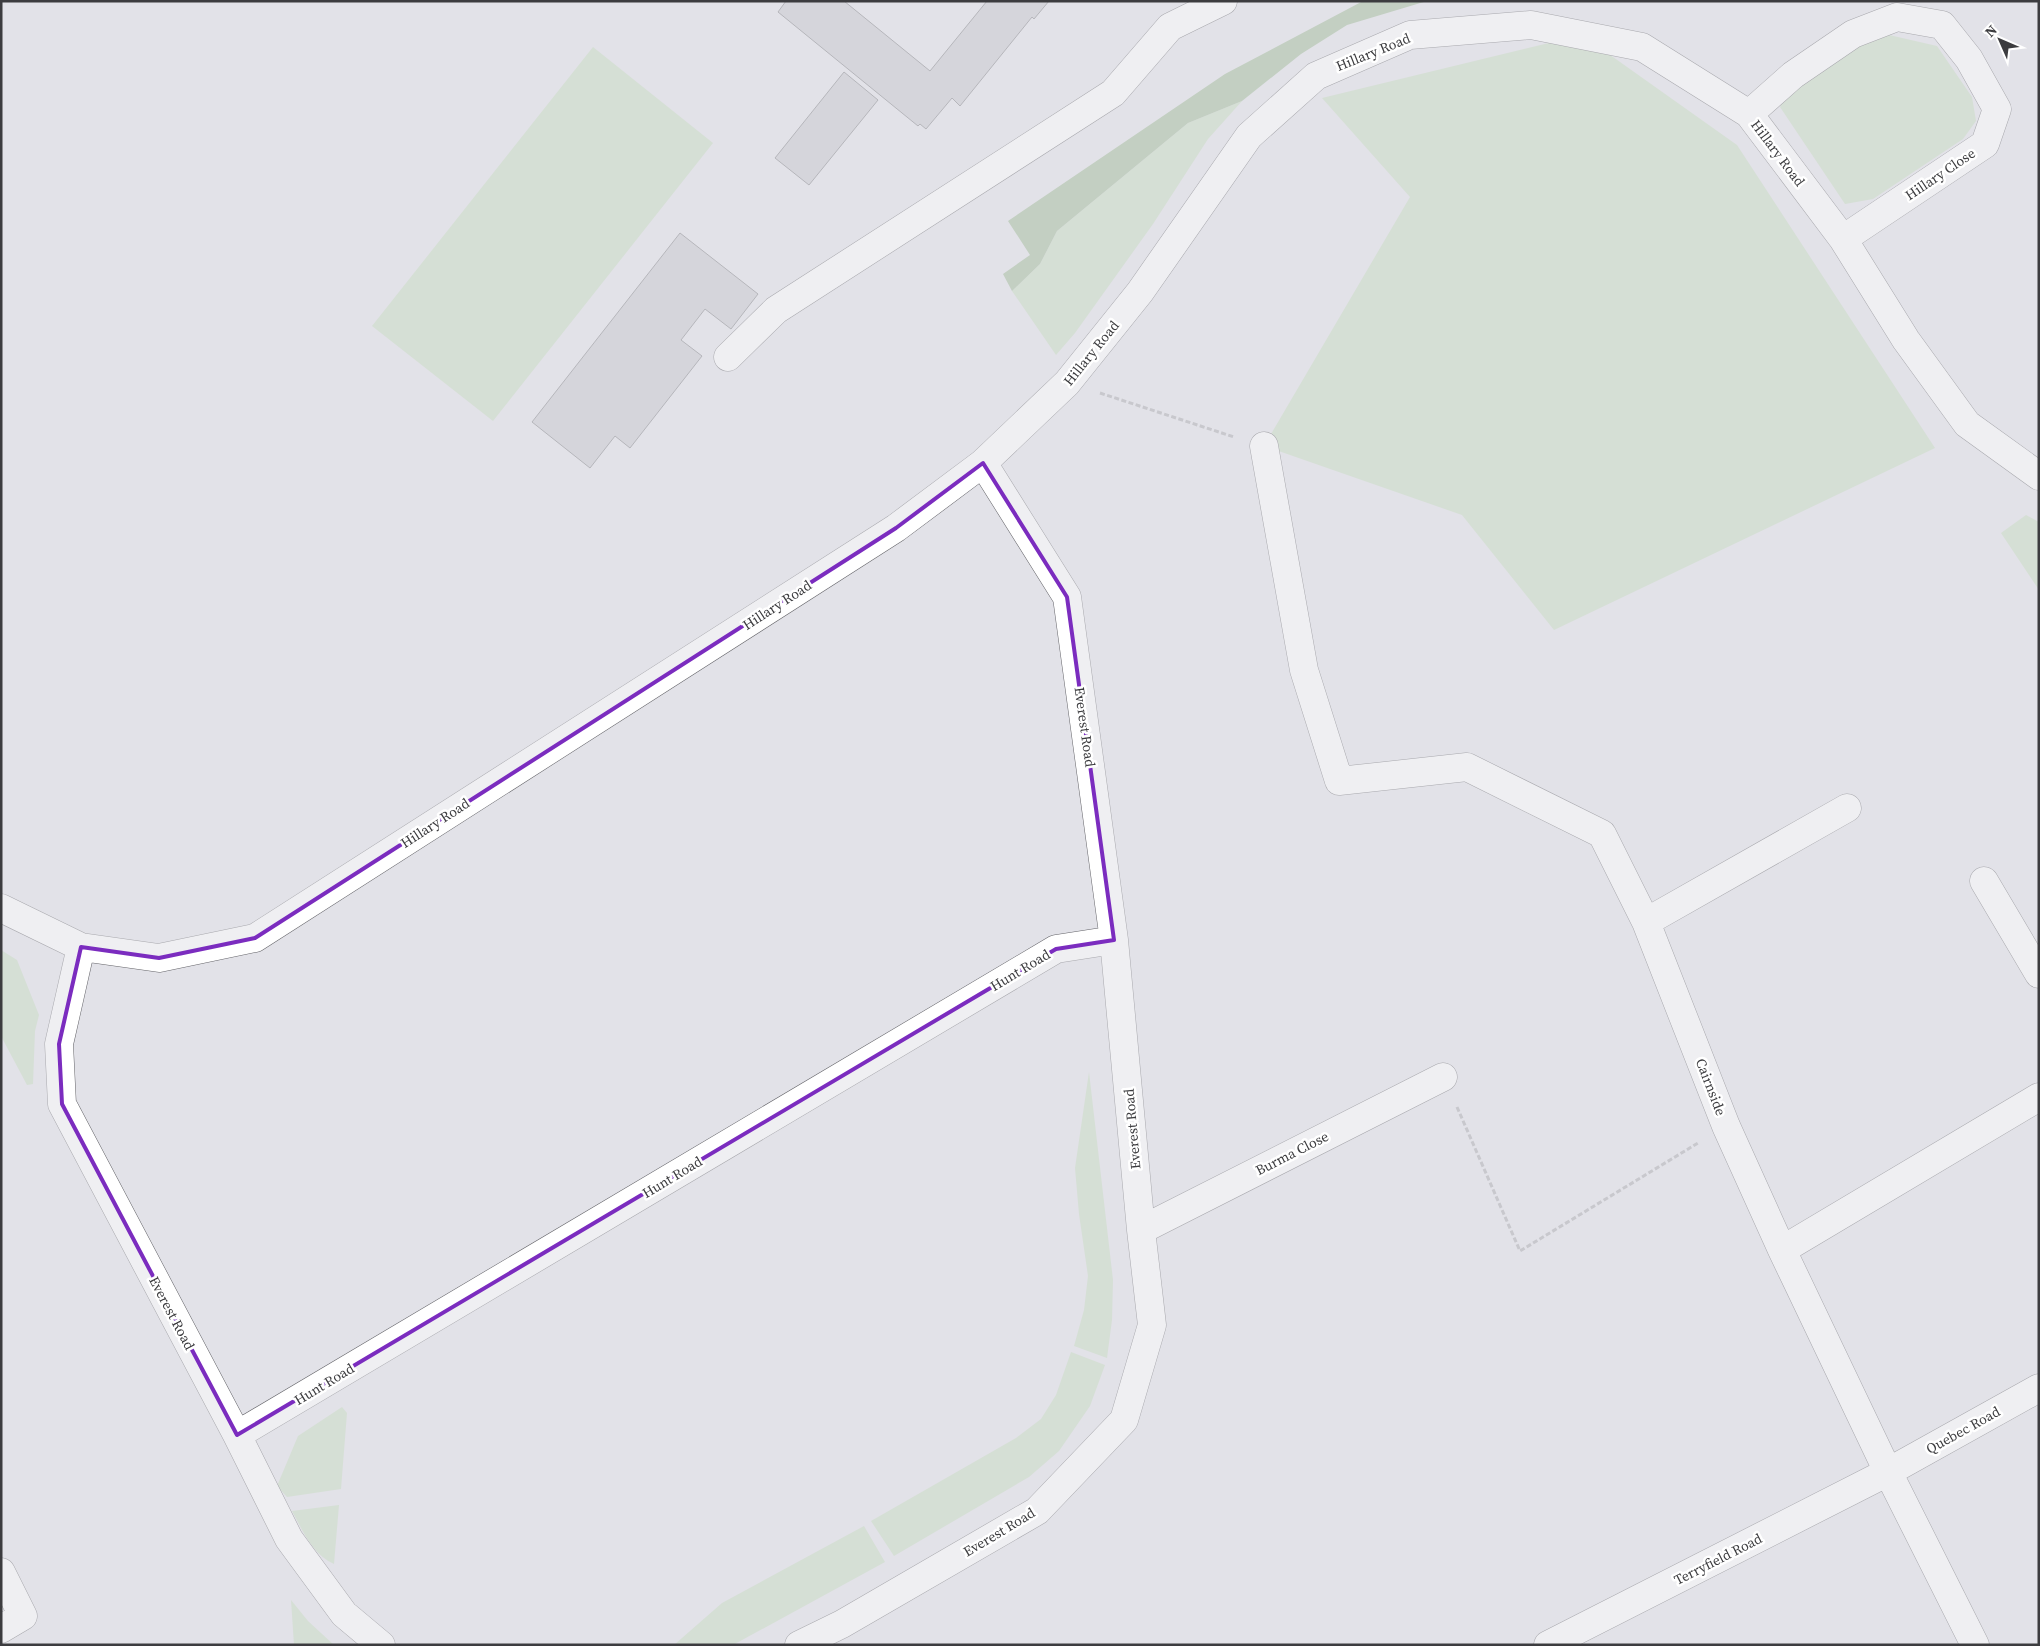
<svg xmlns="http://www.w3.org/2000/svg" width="2040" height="1646" viewBox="0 0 2040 1646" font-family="'Source Serif 4',serif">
<rect width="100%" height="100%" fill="#e2e2e8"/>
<path fill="#c6dbbf" d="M1876,32L1937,46L1972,97L1976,121L1963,139L1873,199L1845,204L1780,107L1789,89Z
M1582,35L1737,145L1935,448L1554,630L1462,515L1264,446L1410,197L1322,98Z
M593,47L713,143L493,421L372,326Z
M1242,101L1208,139L1153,224L1075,333L1056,355L1012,291L1040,264L1057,231L1188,123Z
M2026,515L2039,522V590L2001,533Z
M1,950L17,960L39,1015L35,1031L33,1084L27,1085L1,1036Z
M1089,1072L1113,1280L1112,1320L1107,1358L1074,1346L1084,1310L1088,1276L1079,1214L1075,1168Z
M1071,1352L1105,1365L1090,1406L1059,1451L1029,1477L894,1556L871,1521L1016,1438L1041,1419L1056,1395Z
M342,1407L347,1413L341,1489L287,1497L277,1486L298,1436Z
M339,1505L334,1564C312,1554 303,1531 292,1511Z
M864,1526L885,1562L733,1645H674L722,1603Z
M291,1600L308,1621L334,1645H294Z"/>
<path fill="#9db894" d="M1363,1H1427L1347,25L1301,54L1242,101L1188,123L1057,231L1040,264L1012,291L1003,274L1030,255L1008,221L1225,74Z"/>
<path fill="#c6c6cc" stroke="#808186" d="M786,1H844L930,71L987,1H1049L1034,19L1032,17L960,106L952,98L926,129L920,124L918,126L778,12Z
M844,72L878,100L809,185L775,158Z
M680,233L758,294L731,329L705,309L681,340L702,356L630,448L615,436L590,468L532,422Z"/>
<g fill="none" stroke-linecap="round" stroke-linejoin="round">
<g stroke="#646469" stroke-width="29">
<path id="minor" d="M1749,114L1793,75L1853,34L1897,17L1942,25L1969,59L1997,109L1985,144L1843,239
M728,357L776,310L1113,93L1170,27L1223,1
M1264,446L1304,670L1339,781L1467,767L1602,834L1646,922L1726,1126L1782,1250L1888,1472L1975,1645
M1984,881L2039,974
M1,908L81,947L159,958L255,938L896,528L983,463L1067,383L1140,292L1249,136L1316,76L1410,35L1531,25L1642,47L1749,114L1843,239L1906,340L1967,424L2039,476
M1646,922L1847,808
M81,947L59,1044L62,1104L237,1435L289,1539L344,1614L381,1645
M1141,1230L1443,1077
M1782,1250L2039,1097
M237,1435L1056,949L1114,940
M1,1572L23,1616L1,1629
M799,1645L842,1624L1037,1511L1124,1420L1152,1325L1141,1230L1114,940L1067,597L983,463
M1548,1645L1888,1472L2039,1388"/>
</g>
<path stroke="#a8a8ad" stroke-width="3" stroke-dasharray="5 2.5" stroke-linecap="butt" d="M1100,393L1234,437
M1457,1107L1520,1251L1698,1143"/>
<use href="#minor" stroke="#fff" stroke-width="28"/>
</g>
<path d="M0 0H2040V1646H0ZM983,463L1067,597L1114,940L1056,949L237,1435L62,1104L59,1044L81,947L159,958L255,938L896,528Z" fill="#e2e2e8" fill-opacity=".55" fill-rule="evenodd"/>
<path fill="none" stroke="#7b2cbf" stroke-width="4" stroke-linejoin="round" d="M983,463L1067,597L1114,940L1056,949L237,1435L62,1104L59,1044L81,947L159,958L255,938L896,528Z"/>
<g text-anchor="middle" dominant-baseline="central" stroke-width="5" stroke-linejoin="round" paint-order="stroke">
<g font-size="14" fill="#3c3c3f" stroke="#fff">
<text transform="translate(1373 52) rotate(-22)">Hillary Road</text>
<text transform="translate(1778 153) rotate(53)">Hillary Road</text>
<text transform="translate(1940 174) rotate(-34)">Hillary Close</text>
<text transform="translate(1091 353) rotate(-51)">Hillary Road</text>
<text transform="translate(777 605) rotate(-33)">Hillary Road</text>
<text transform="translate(1085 727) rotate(82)">Everest Road</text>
<text transform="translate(435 823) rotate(-33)">Hillary Road</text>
<text transform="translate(1020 970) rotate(-31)">Hunt Road</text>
<text transform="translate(1711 1087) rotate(69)">Cairnside</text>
<text transform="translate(1132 1129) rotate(-95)">Everest Road</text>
<text transform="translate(1292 1153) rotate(-27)">Burma Close</text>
<text transform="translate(672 1177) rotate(-31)">Hunt Road</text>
<text transform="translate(172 1313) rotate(62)">Everest Road</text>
<text transform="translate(324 1384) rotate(-31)">Hunt Road</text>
<text transform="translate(1963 1430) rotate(-29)">Quebec Road</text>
<text transform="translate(999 1532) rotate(-31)">Everest Road</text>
<text transform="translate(1718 1559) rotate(-27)">Terryfield Road</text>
</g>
</g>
<rect width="2040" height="1646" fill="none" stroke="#3c3c3f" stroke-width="5"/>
<g transform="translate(2000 40) rotate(315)" stroke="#ffffff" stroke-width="4" paint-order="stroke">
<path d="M0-4L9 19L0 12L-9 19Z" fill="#3c3c3f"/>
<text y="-8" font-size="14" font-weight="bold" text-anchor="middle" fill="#3c3c3f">N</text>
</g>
</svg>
